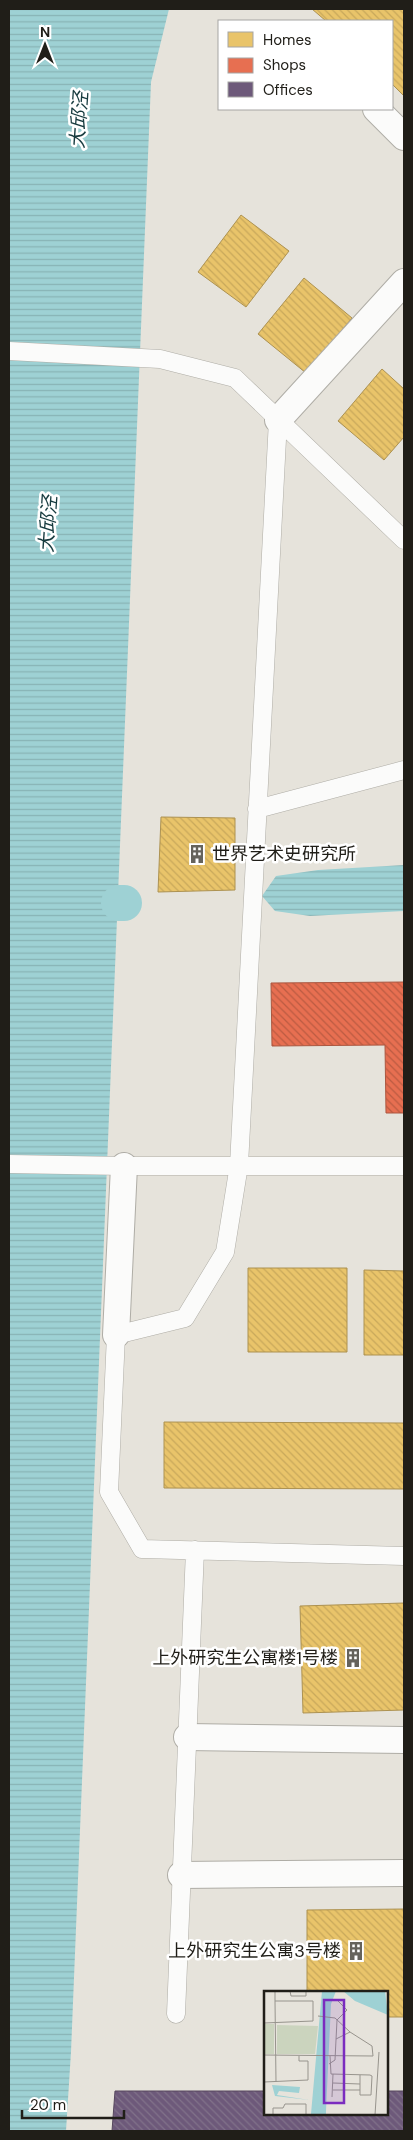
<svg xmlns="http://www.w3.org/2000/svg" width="413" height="2140" viewBox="0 0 413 2140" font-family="'DM Sans','Noto Sans SC',sans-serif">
<defs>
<pattern id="water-rules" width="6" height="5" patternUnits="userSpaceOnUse" patternTransform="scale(1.25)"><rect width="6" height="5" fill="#9ed1d4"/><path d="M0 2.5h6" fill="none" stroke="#88b3b5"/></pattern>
<pattern id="homes-back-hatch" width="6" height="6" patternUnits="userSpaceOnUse" patternTransform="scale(1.25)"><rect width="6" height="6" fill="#e9c46a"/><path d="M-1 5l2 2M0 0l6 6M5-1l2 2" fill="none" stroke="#c8a85b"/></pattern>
<pattern id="shops-back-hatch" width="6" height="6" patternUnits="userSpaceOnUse" patternTransform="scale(1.25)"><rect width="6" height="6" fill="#e76f51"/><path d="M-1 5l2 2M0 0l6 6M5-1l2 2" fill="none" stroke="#bb5b42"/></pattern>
<pattern id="offices-back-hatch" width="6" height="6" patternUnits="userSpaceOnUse" patternTransform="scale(1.25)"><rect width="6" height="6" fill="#6d597a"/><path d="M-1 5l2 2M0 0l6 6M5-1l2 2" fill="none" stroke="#81728a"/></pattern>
</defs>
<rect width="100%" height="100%" fill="#e6e3db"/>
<path fill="url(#water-rules)" d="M9,9H169L151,82L71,2052L66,2131H9Z
M404,865V911L310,916L275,911L262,896L276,876L318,870Z"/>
<path fill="url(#homes-back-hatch)" stroke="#ad9251" d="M312,9H404V96L392,84V21H326Z
M241,215L289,251L246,307L198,272Z
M304,278L352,318L306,373L258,334Z
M382,369L404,389V437L384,460L338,421Z
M161,817L235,818V890L158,892Z
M248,1268H347V1352H248Z
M364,1270L404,1271V1355H364Z
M164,1422L404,1423V1489L164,1488Z
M404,1603V1710L303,1713L300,1606Z
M404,1909V2017H387V1992H307V1910Z"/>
<path fill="url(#shops-back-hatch)" stroke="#ab5740" d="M404,982V1113H386L385,1045L272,1046L271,983Z"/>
<path fill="url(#offices-back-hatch)" stroke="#56475d" d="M115,2091H266V2114H387V2091H404V2131H112Z"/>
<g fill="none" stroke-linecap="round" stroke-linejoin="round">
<path stroke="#9ed1d4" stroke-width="36" d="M119,903H124"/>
<g stroke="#afada6" stroke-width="19">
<path id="service" d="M9,351L160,359L235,378L404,540
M278,420L239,1165L225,1252L185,1318L116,1335L109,1492L142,1549L404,1556
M257,809L404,770
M9,1164L124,1166H404
M176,2014L195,1550"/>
</g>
<g stroke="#afada6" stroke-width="28">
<path id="pedestrian" d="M376,109L404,137
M278,420L404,282
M116,1335L124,1166
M187,1737L404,1740
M181,1875L404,1873"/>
</g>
<use href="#service" stroke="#fbfbfa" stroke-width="18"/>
<use href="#pedestrian" stroke="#fbfbfa" stroke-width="26"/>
</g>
<defs>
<g id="building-bare" transform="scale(1.5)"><path d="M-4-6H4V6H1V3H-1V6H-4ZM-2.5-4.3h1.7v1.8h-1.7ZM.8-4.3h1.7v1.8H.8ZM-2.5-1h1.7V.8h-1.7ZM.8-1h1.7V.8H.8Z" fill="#65635c" stroke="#fff" stroke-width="2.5" paint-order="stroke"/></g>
</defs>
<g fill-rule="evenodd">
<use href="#building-bare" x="197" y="854"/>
<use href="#building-bare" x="353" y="1658"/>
<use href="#building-bare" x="356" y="1951"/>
</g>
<g text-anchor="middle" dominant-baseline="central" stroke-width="5" stroke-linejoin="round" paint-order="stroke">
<g font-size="18" fill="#201e18" stroke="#fff" text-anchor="end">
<text x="212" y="854" text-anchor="start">世界艺术史研究所</text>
<text x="338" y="1658">上外研究生公寓楼1号楼</text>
<text x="341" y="1951">上外研究生公寓3号楼</text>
</g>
<g font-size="19" font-style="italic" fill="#173b3f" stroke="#fff">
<text transform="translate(79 120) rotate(-86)">大邱泾</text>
<text transform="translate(48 524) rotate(-86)">大邱泾</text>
</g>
</g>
<g transform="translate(264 1991)">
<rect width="124" height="124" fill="#e6e3db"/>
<path d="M0,33H10V63H0ZM13,34L54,35L51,63H13Z" fill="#cbd4be"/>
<path d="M58,0H72L67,13L62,120V123H47ZM79,0H121L124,24L91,10ZM8,94L36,96L35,102L15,100L13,104L45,109L11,105Z" fill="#9ed1d4"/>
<path fill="none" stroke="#97948d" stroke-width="1" d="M26,0L27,5H42V0M11,10L12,91M0,32L49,30V10H11V0M72,48L86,41M0,64L109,65L108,55L86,41L71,27L54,25M66,65L67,83L106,84L108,85L107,104H96V84M65,73L71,69L73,29L83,19L74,10M0,91L44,89V70H35V65M69,92L96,93M69,99H96M68,106L69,83M9,124V117H19L21,113H42V124M111,124L115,61"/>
<path fill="#7b2cbf" fill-opacity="0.15" stroke="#7b2cbf" stroke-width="2.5" d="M60,9H80V112H60Z"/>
<rect width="124" height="124" fill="none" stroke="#201e18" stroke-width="2.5"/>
</g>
<rect width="413" height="2140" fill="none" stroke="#201e18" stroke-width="20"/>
<rect x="218" y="20" width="175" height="90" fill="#ffffff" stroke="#a6a5a3"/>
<rect x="228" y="32" width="25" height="15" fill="#e9c46a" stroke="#a6a5a3"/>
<text x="263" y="45" font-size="15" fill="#201e18">Homes</text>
<rect x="228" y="58" width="25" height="15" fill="#e76f51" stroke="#a6a5a3"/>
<text x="263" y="70" font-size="15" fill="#201e18">Shops</text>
<rect x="228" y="82" width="25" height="15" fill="#6d597a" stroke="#a6a5a3"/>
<text x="263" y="95" font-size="15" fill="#201e18">Offices</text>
<g transform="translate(45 45)" stroke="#ffffff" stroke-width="4" paint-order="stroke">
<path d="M0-4L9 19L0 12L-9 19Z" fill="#201e18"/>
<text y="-8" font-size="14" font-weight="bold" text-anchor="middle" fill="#201e18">N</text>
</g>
<path d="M22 2110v8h102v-8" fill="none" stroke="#201e18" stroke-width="2.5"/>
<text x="30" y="2110" font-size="15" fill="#201e18" stroke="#ffffff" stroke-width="4" paint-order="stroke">20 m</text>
</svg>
